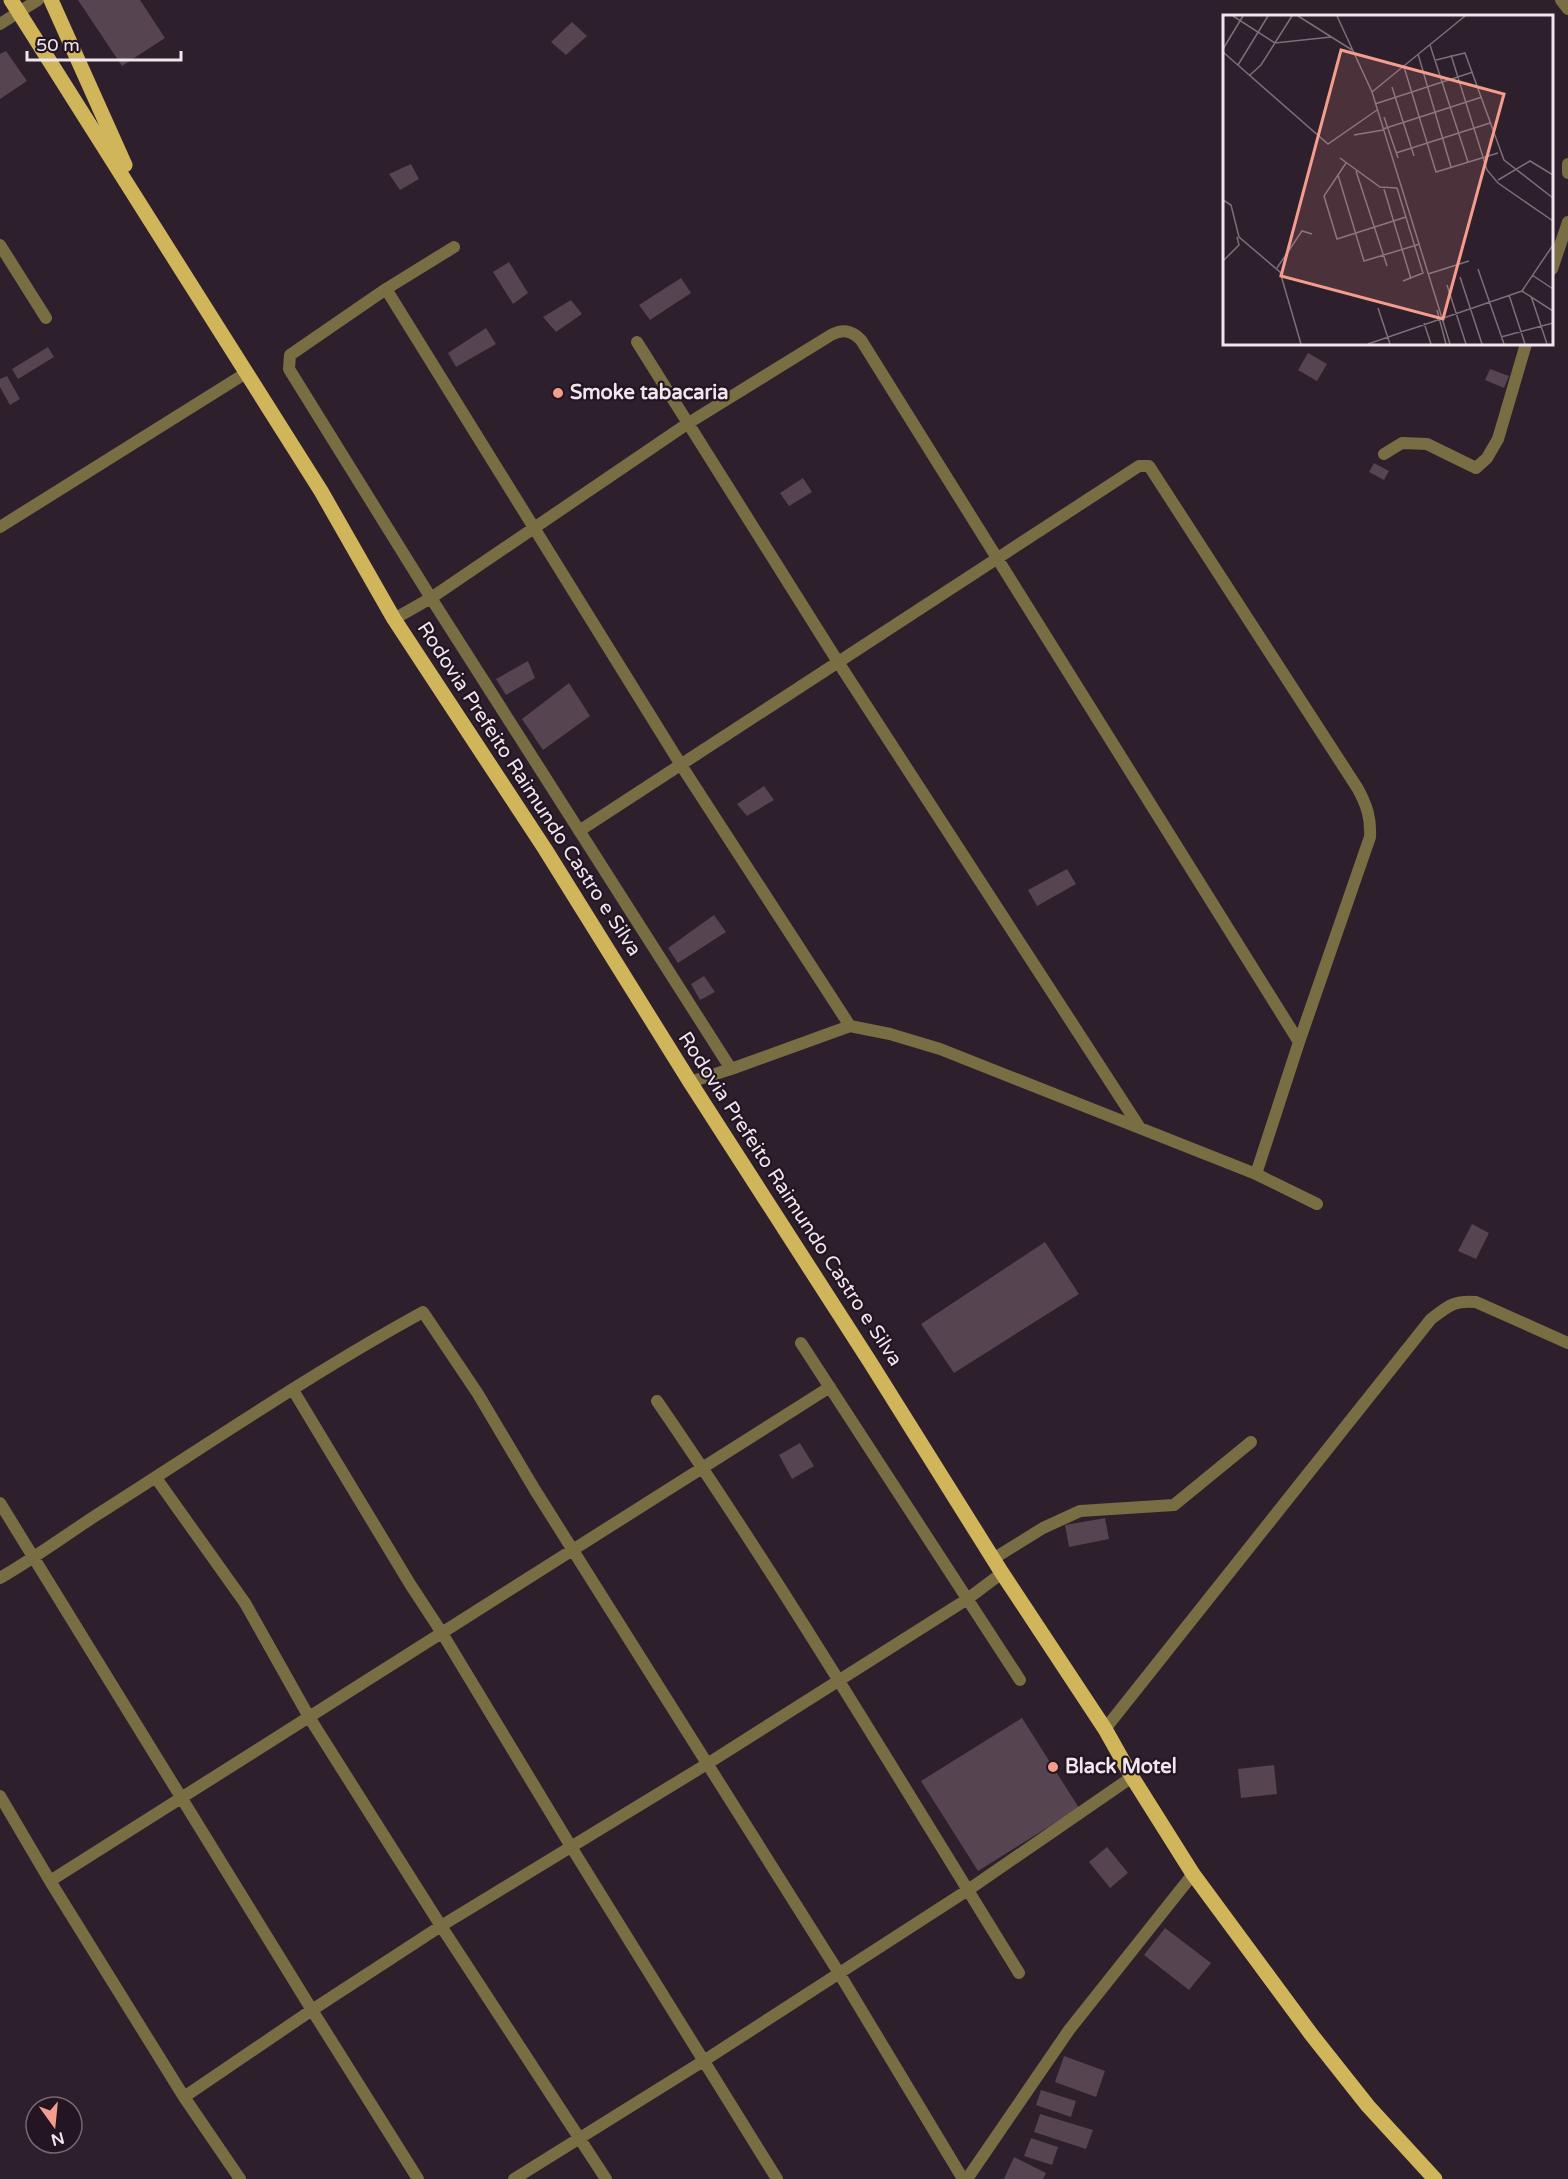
<svg xmlns="http://www.w3.org/2000/svg" width="1568" height="2179" viewBox="0 0 1568 2179" font-family="'Varela Round',sans-serif">
<rect width="100%" height="100%" fill="#2d1f2c"/>
<path fill="#564450" d="M78,0H140L165,38L122,66Z
M572,22L587,36L566,55L551,42Z
M6,51L27,81L0,99V54Z
M411,164L419,179L400,190L389,174Z
M509,262L528,293L513,304L493,272Z
M681,278L691,293L650,320L639,305Z
M571,300L582,314L556,332L543,317Z
M486,328L496,344L456,367L448,353Z
M48,347L54,357L18,379L12,369Z
M1308,353L1327,364L1317,381L1298,370Z
M1490,369L1509,376L1504,388L1485,380Z
M7,376L20,399L10,405L0,387V379Z
M1374,463L1389,471L1384,480L1369,472Z
M803,478L812,492L789,506L780,493Z
M528,661L535,678L506,695L496,679Z
M569,683L590,716L543,750L522,719Z
M764,786L774,800L747,816L737,804Z
M1067,869L1076,884L1037,906L1028,890Z
M714,915L726,932L678,963L668,948Z
M704,976L715,992L700,1000L691,984Z
M1472,1224L1489,1233L1476,1259L1458,1251Z
M1045,1242L1079,1294L954,1373L921,1324Z
M800,1443L814,1466L792,1479L779,1455Z
M1105,1518L1109,1539L1069,1547L1065,1525Z
M1022,1718L1079,1808L978,1871L921,1781Z
M1274,1765L1277,1794L1241,1798L1238,1769Z
M1107,1847L1128,1873L1110,1888L1089,1862Z
M1165,1928L1211,1963L1189,1990L1144,1955Z
M1064,2056L1105,2071L1096,2097L1055,2082Z
M1041,2090L1076,2101L1071,2117L1036,2105Z
M1040,2114L1093,2130L1086,2149L1034,2132Z
M1031,2138L1058,2147L1052,2165L1024,2156Z
M1014,2157L1046,2173L1043,2179H1004Z"/>
<g fill="none" stroke-linecap="round" stroke-linejoin="round">
<path stroke="#796d43" stroke-width="12" d="M1561,0L1568,9
M0,24L38,0
M1568,164V173
M0,245L46,318
M454,247L386,289L290,355L289,369L431,598L731,1069
M1552,269L1568,222
M386,289L681,765L850,1026
M637,342L838,662L1140,1128
M1384,454L1402,443L1427,444L1476,468L1487,458L1498,439L1526,344
M0,527L246,373
M394,619L431,598L687,424L831,335C843,329 851,330 861,340L1299,1042
M579,831L1139,466H1149L1358,789C1367,806 1371,818 1370,837L1299,1042L1256,1174
M690,1082L731,1069L850,1026L890,1034L940,1049L1256,1174L1317,1204
M801,1343L1020,1680
M293,1390L410,1584L442,1633L570,1845L777,2179
M657,1401C785,1587 900,1781 1019,1973
M156,1478L245,1603L309,1717L441,1926L606,2179
M0,1503L312,2010L418,2179
M993,1559L1043,1528L1080,1511L1174,1505L1251,1442
M0,1578C33,1559 63,1537 95,1516C204,1447 310,1374 423,1312L478,1394L535,1490L839,1973L963,2179
M0,1796L50,1881L184,2097L240,2179
M50,1881L830,1387
M184,2097L312,2010L441,1926L707,1764L966,1600L1002,1573
M514,2179L705,2060L968,1890L1132,1777"/>
<path stroke="#796d43" stroke-width="12" d="M1105,1729L1431,1319C1448,1306 1454,1300 1476,1302L1568,1343
M967,2179L1069,2030L1193,1874"/>
<path stroke="#d0b55a" stroke-width="15" d="M11,0L321,491L394,619L545,849L690,1082L870,1362L1002,1573L1105,1729L1132,1777L1193,1874L1311,2034L1368,2106L1435,2179
M51,0L125,165"/>
</g>
<g fill="#f59d8d" stroke="#231622" stroke-width="2">
<circle cx="558" cy="393" r="6"/>
<circle cx="1053" cy="1767" r="6"/>
</g>
<g text-anchor="middle" dominant-baseline="central" stroke-width="4.5" stroke-linejoin="round" paint-order="stroke">
<g font-size="20" font-weight="bold" fill="#efe6ee" stroke="#231622" text-anchor="start">
<text x="570" y="393">Smoke tabacaria</text>
<text x="1065" y="1767">Black Motel</text>
</g>
<g font-size="20" fill="#efe6ee" stroke="#231622">
<text transform="translate(529 789) rotate(57)">Rodovia Prefeito Raimundo Castro e Silva</text>
<text transform="translate(790 1199) rotate(57)">Rodovia Prefeito Raimundo Castro e Silva</text>
</g>
</g>
<g transform="translate(1223 15)">
<rect width="330" height="330" fill="#2d1f2c"/>
<path fill="none" stroke="#7b6f7a" stroke-width="1.5" d="M10,1L52,28L108,22M75,1L129,35M114,1L149,77L227,329M207,30L245,147M0,34L20,1M0,37L105,129L154,95M195,39L228,152M228,40L264,155L275,168L330,206M213,45L242,38L281,145L330,183M15,50L45,1M181,52L213,157L275,138M27,60L38,50L69,1M169,72L191,141M149,77L242,1M152,89L250,57M161,102L175,143M160,114L259,82M131,120L160,115M173,138L267,108M117,143L157,172L174,173M123,148L101,181L114,224L183,202M133,156L164,251M115,160L141,246L197,229M275,165L307,146L330,160M174,173L200,258L180,266M161,174L188,264M0,185L8,190L16,222L57,257L78,329M0,246L16,230L14,222M54,253L79,216L89,219M255,254L281,329M205,259L246,246M309,260L330,274M237,262L259,329M224,270L243,329M299,276L330,230M299,276L330,296M286,280L302,329M308,281L324,329M155,293L167,329M214,295L223,329M201,308L208,329M278,322L330,308M145,329L299,276"/>
<path fill="#f59d8d" fill-opacity="0.15" stroke="#f59d8d" stroke-width="3" d="M118,35L281,79L220,304L58,261Z"/>
<rect width="330" height="330" fill="none" stroke="#efe6ee" stroke-width="3"/>
</g>
<g transform="translate(54 2125) rotate(165)"><circle r="28" fill="#231622" stroke="#756974" stroke-width="1.5"/>
<path d="M0-4.5L10 22L0 15L-10 22Z" fill="#f59d8d"/>
<text y="-9" font-size="16" font-weight="bold" text-anchor="middle" fill="#efe6ee">N</text>
</g>
<path d="M27 51v9h154v-9" fill="none" stroke="#efe6ee" stroke-width="3"/>
<text x="36" y="51" font-size="18" fill="#efe6ee" stroke="#231622" stroke-width="4.5" paint-order="stroke">50 m</text>
</svg>
